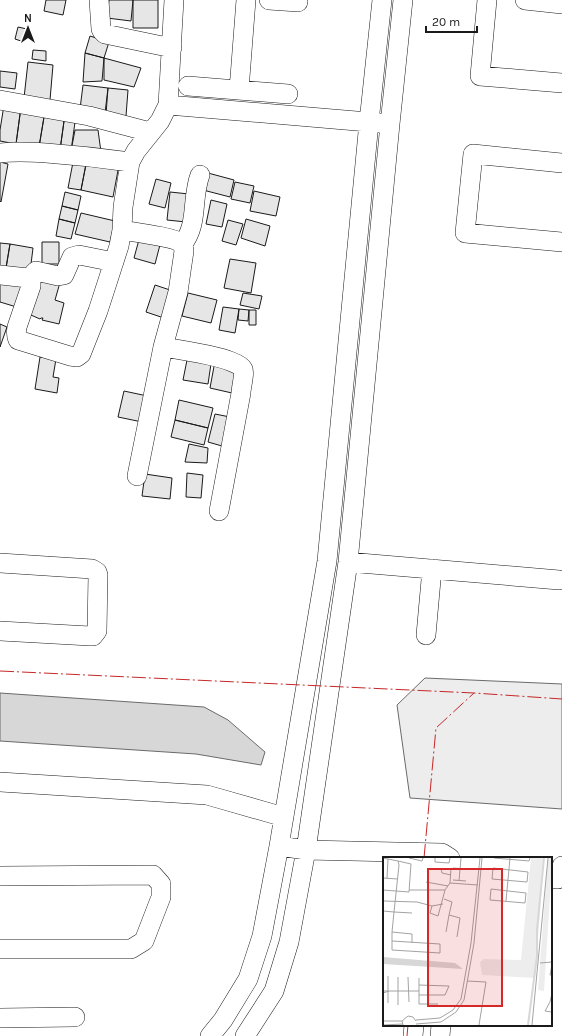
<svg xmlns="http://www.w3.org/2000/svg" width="562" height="1036" viewBox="0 0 562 1036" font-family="Karla,sans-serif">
<rect width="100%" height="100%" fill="#fff"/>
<path fill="#ededed" stroke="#6a6a6a" d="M425,678L562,684V809L410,798L397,705Z"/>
<path fill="#d7d7d7" stroke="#6a6a6a" d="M0,693L204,707L228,720L265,752L261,765L196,754L0,741Z"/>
<path fill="#e6e6e6" stroke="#1a1a1a" d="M46,0H66L63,15L44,11Z
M109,0H133L131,21L107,18Z
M133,0H158V28H133Z
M18,27L27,29L24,42L15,39Z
M90,36L109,42L104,58L85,53Z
M33,50L46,51V61L32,59Z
M85,53L104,58L102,81L83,82Z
M104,58L141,68L134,87L104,80Z
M28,62L53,65L50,100L24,98Z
M0,71L17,73L15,89L0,87Z
M83,85L108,88L105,113L80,109Z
M108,88L128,90L126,116L106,114Z
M4,105L21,107L16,144L0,141V130Z
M21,107L45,111L39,147L16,144Z
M45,111L65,114L60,150L39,147Z
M65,114L76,115L71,151L60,150Z
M75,130H98L101,152L71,151Z
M74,157L87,159L81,190L68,188Z
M87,159L119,165L113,197L81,190Z
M0,162L8,164L1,202L0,201Z
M208,173L234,180L230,197L203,190Z
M156,179L171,183L165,208L149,204Z
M235,182L254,186L250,203L231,199Z
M254,191L280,197L276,216L250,211Z
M65,192L81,196L78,210L62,206Z
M170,192L189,194L186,222L167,220Z
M211,200L227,204L222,227L206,224Z
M62,206L78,210L75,223L59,219Z
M81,213L115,221L110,242L75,234Z
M59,219L75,223L71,239L56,236Z
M246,219L270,226L265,246L241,238Z
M228,220L243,224L236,245L222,241Z
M140,236L161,241L155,264L134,258Z
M42,242H59V264H42Z
M0,243L10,244L6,268L0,267Z
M10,244L33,248L30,272L6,268Z
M230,259L256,263L251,293L224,288Z
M42,274L61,279L55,300L64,303L59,324L42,320L43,318H41L40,319L24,312Z
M0,284H28L20,308L0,302Z
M155,285L176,292L167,319L146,312Z
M188,293L217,300L211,323L182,316Z
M243,293L262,296L259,309L240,305Z
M223,307L239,309L235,333L219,330Z
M239,309L249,310L248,321L238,320Z
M249,310H256V325H249Z
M0,324L7,327L0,347Z
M188,355L212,357L208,384L183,380Z
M40,357L56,359L53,377L59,378L57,393L35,389Z
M215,361L237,366L232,393L210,388Z
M124,391L152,397L147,423L118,417Z
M179,400L213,408L208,428L175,420Z
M215,414L230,417L222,446L208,442Z
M175,420L208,428L204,445L171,437Z
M189,444L208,448L207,463L185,462Z
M187,473L203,475L201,498L186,497Z
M145,474L172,478L170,499L142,496Z"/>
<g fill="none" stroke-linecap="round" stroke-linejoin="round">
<g stroke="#1a1a1a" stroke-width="20">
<path id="minor" d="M99,0L101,29L102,31L105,34L172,48
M269,0L298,2
M487,0L480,76L562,83
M525,0L562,4
M188,86L288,94
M239,90L246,0
M0,100L89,116L150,132
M168,105L380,123
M0,153C16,151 31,152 46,153C74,155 102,158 130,162
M562,163L473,154L465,233L562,242
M122,230C133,232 174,237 181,243C183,245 184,248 184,251L178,292L163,347C176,349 238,358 243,369C245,373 241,388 241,393L219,511
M182,245C199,224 191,199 200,175
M0,275L28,278L32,276L34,273L36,271L58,276L64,275L72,257L79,255L114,262
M31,277V286L17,327C16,332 16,336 18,340L70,356L77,357L81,354L98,311L119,246L122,230L123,207L130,162L136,151L160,121L168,105L174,0
M137,476L163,347
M348,562L559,580
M0,563L92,569L97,572L98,575L97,631L93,636H90L0,631
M426,635L432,569
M0,782L207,795L284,817
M279,846L306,850L442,853L450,858
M0,876L153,875L161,884V897L144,941L131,949H0
M551,878L558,879L562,866
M0,1018L75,1017
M210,1036L223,1020L248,979L262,936L279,846L327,561L369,122L382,0
M245,1036L274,991L289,942L306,850L348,562L390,124L403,0
M413,1036L414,1025
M440,1036L441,1025"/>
</g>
<use href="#minor" stroke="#fff" stroke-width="19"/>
<path stroke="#c62828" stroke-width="1" stroke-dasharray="14 3 2 3" stroke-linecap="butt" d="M0,671L474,693L562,699
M424,858L436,728L474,693
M407,1036L408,1025"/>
</g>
<g transform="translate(383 857)">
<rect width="169" height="169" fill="#fff"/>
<path d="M148,1H161L152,121L99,118L97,105L101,102L138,103ZM165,1H169V7L161,134L155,133Z" fill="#ededed"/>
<path d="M0,100L72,106L80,112L0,107Z" fill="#d7d7d7"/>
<path fill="none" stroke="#d7d7d7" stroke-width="2" d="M145,168L154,99V73L161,1"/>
<path fill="none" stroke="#a3a3a3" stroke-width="1" d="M0,1L15,4L16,8L11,55L0,54M26,1L39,4L40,1M52,1V5L66,6L67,1M111,1L146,4L147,1M70,11L84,12M110,11L145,15L144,25L109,22ZM58,12L59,16L68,18M0,21L15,22M4,21L5,2M70,23L83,24M76,24L78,1M43,25L65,29M67,26L95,28M108,32L143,36L142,46L107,43ZM0,33L26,35L28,7L15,4M26,33H62M61,42L69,45L66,58L77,61L74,80M0,44L34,45L49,49L60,47M123,44L127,1M49,49L47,56L55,59L62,33L67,26L68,11M9,75L29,77V86M63,75L66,58M9,84L57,87V96L9,93V75L11,55L29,56M157,106L169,105M169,108L167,118H169M5,119V146M15,120V148M25,120L26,145M36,121V147H55M84,124L103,125L96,168M36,128L66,129L62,138H36M0,134H6L0,136M6,134H36M169,136L167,145L162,154L169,155M33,163L57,161L70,153L78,142L88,86L97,1M0,164H19M33,167L58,165L73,155L81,143L91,86L99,1M0,168L20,167M20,168L19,164L25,159L30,160L33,164M149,168L165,1"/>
<path fill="#d62828" fill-opacity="0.15" stroke="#d62828" stroke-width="2" d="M45,12H119V149H45Z"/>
<rect width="169" height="169" fill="none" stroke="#1a1a1a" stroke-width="2"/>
</g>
<g transform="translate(28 28)" stroke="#ffffff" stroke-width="3" paint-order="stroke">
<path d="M0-3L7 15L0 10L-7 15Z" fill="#1a1a1a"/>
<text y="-6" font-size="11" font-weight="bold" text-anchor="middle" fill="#1a1a1a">N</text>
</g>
<path d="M426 26v6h51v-6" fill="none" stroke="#1a1a1a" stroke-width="2"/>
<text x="432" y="26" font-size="12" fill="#1a1a1a" stroke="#ffffff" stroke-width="3" paint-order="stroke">20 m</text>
</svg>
